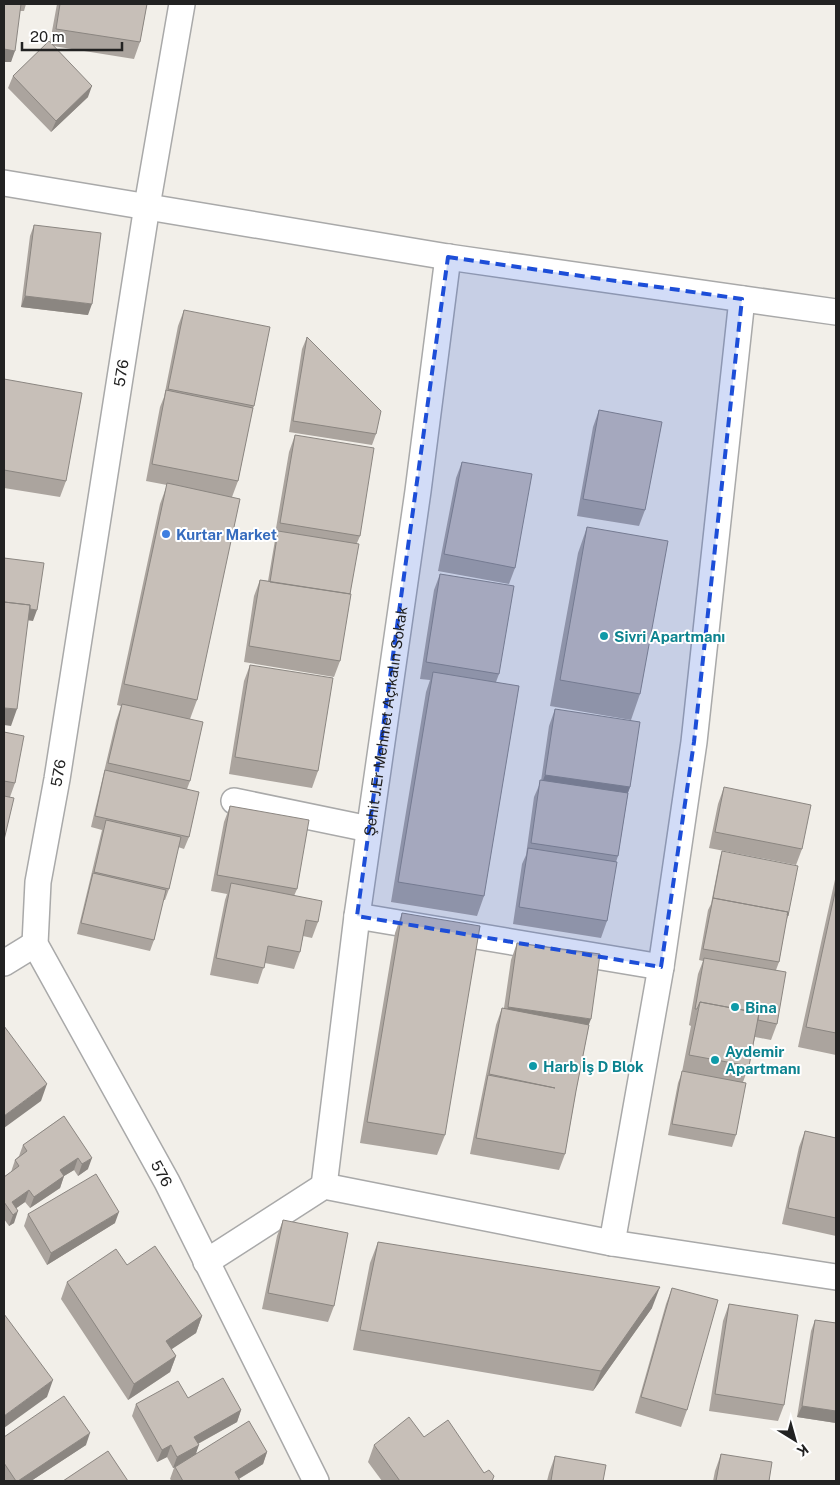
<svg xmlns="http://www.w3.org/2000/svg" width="840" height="1485" viewBox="0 0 840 1485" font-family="'Public Sans',sans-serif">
<rect width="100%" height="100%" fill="#f2efe9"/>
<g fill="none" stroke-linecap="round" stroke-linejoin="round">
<g stroke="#a9a9a9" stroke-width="28">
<g id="minor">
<path id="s1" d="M182,4L147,206L57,779L38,882L35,944L167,1182L316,1481"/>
<path d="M4,183L448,257L836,312"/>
<path d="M234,801L369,829"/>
<path d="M357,916L661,967"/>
<path d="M4,963L35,944"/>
<path id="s2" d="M324,1186L357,916L418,491L448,257"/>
<path d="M612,1243L661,967L694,742L742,299"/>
<path d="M206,1262L324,1186L612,1243L836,1277"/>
</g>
</g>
<use href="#minor" stroke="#fff" stroke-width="25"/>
</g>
<path fill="#aba49e" d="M4,4H26L24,11H20L11,62H4Z
M57,4H147L140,42L134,59L53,46L88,97L51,132L8,88L13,76L50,42Z
M34,225L88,315L21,307L30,236Z
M184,310L254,406L252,411L238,481L232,497L197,700L190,719V781L187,789L189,837L184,849L178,847L169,889L165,900H163L154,940L150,951L77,934L102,830L91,827L116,721L121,706L117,705L160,504L167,485L146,481L160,407L164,397L178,326Z
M307,337L376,434L372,445L289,432L302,349Z
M4,379L66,481L60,497L4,488Z
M599,410L645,510L639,526L577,516L593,427Z
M295,435L360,536L357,543L340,661L334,677L244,662L254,596L260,580L268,581L275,540H274L289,452Z
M462,462L515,568L509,584L438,571L456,478Z
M587,527L640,694L631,720L550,706L578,553Z
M440,574L499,674L496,682L484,896L477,916L391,902L426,692L430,680L420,679L434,590Z
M250,665L318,771L312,788L229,774L244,681Z
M555,709L630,787L628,793L618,856L616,862L607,921L601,938L513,924L522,864L526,855L534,797L541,781L549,726Z
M4,732L15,783L10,797L4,840Z
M724,787L802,849L796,865L709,848L718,804Z
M230,806L297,889L294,896L318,922L312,938L303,936L300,952L294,969L265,963L258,984L210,975L225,900L227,894L211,891L224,822Z
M722,851L788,916L786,922L779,962L776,970L777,1024L771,1040L755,1037L749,1066L743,1082L736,1135L732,1147L668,1135L678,1083L682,1072L691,1026L689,1025L698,974L703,961L699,960L708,910L711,904L720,857Z
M836,875V1055L798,1047Z
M402,913L445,1135L437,1155L360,1143L395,933Z
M517,943L589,1025L576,1091L565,1154L559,1170L470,1154L496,1025L502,1008H504L511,960Z
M64,1116L88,1169L78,1176L74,1170L64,1176L60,1188L30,1208L25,1202L16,1208L14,1223L9,1226L4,1219V1177L11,1172L15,1160L19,1156L23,1145Z
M805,1131L836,1138V1236L782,1224L799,1147Z
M28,1214L115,1223L47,1265L24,1226Z
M283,1220L334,1306L328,1322L262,1309L277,1236Z
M378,1242L652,1308L593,1391L353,1350L370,1263Z
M127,1265L202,1316L196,1333L171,1349L176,1356L170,1372L128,1400L61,1299L67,1282Z
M672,1288L687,1410L681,1427L635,1413L666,1304Z
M729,1304L784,1405L778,1421L709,1411L723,1321Z
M815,1320L836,1323V1423L797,1417L811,1331Z
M188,1398L241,1410L237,1422L198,1444L196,1454L267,1452L263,1464L239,1479L240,1481H172L170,1479L174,1468H173L167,1457L157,1462L132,1416L136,1404Z
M4,1437L86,1445L31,1481H4Z
M424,1437L484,1473L492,1481H382L368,1462L374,1445Z
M721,1454L769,1481H713L715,1471Z
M555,1456L603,1481H547L549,1473Z"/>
<path fill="#8b8681" d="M4,49L15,51L11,62H4Z
M92,86L88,97L51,132L56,121Z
M25,296L92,304L88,315L21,307Z
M4,605L37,610L33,621L4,617Z
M4,708L17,709L11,726L4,725Z
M545,775L630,787L624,803L539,791Z
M508,1007L591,1019L585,1035L502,1023Z
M47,1084L41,1101L4,1128V1116Z
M78,1158L74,1170L64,1176L60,1188L30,1208L34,1197L60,1170Z
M92,1158L88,1169L78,1176L82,1164Z
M29,1190L25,1202L11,1212L12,1202Z
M18,1211L14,1223L9,1226L13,1215Z
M119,1212L115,1223L47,1265L51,1253Z
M660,1287L652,1308L593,1391L601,1371Z
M202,1316L196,1333L160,1357L166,1341Z
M176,1356L170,1372L128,1400L134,1384Z
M53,1380L47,1397L4,1428V1416Z
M802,1406L836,1411V1423L797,1417Z
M241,1410L237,1422L190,1448L194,1437Z
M90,1433L86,1445L31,1481H18Z
M171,1445L167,1457L157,1462L162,1450Z
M199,1445L195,1456L173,1468L177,1457Z
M267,1452L263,1464L235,1481V1472Z"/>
<path fill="#c7bfb8" stroke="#8b8681" d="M4,4H21L15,51L4,49Z
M60,4H147L140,42L56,29Z
M49,41L92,86L56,121L13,76Z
M34,225L101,233L92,304L25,296Z
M184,310L270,327L254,406L168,389Z
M307,337L381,411L376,434L293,421Z
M4,379L82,393L66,481L4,470Z
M166,390L253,408L238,481L152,464Z
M599,410L662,422L645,510L583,499Z
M295,435L374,448L360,536L280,523Z
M462,462L532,474L515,568L444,554Z
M167,483L240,499L197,700L124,684Z
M587,527L668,541L640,694L560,680Z
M278,531L359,544L350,594L270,582Z
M4,558L44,563L37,610L30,609V605L4,602Z
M440,574L514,586L499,674L426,662Z
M260,580L351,594L340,661L249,646Z
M4,602L30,605L17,709L4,708Z
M250,665L333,678L318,771L235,757Z
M433,672L519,686L484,896L398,882Z
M122,704L203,722L190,781L108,763Z
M555,709L640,722L630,787L545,775Z
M4,732L24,736L15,783L4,781Z
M105,770L199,792L189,837L95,816Z
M540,780L628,793L618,856L531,843Z
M724,787L811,805L802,849L715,832Z
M4,796L14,798L4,840Z
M230,806L309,820L297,889L217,875Z
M106,820L181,837L169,889L94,872Z
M528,848L617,862L607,921L519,907Z
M722,851L798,866L788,916L787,915L788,912L713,898Z
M93,873L166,890L154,940L81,923Z
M231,883L322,901L318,922L306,920L300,952L268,946L264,968L216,958Z
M836,888V1033L806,1027Z
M713,898L788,912L779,962L703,949Z
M402,913L480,926L445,1135L367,1122Z
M517,943L600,954L591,1019L508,1007Z
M704,958L786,972L777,1024L758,1020L759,1013L700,1002L697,1009H695Z
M700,1002L759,1013L749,1066L689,1055Z
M502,1008L589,1025L576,1091L565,1154L476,1138L488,1075L555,1088L489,1074Z
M4,1026L47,1084L4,1116Z
M682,1071L746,1083L736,1135L672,1124Z
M64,1116L92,1158L82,1164L78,1158L60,1170L64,1176L34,1197L29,1190L12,1202L18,1211L13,1215L4,1202V1177L19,1166L15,1160L27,1151L23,1145Z
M805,1131L836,1138V1218L788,1208Z
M96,1174L119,1212L51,1253L28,1214Z
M283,1220L348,1233L334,1306L268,1293Z
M378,1242L660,1287L601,1371L360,1330Z
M155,1246L202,1316L166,1341L176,1356L134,1384L67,1282L116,1249L127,1265Z
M672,1288L718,1300L687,1410L641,1397Z
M729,1304L798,1315L784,1405L715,1394Z
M4,1314L53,1380L4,1416Z
M815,1320L836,1323V1411L802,1406Z
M223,1378L241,1410L194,1437L199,1445L177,1457L171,1445L162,1450L136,1404L178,1381L188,1398Z
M64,1396L90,1433L18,1481H16L4,1463V1437Z
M409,1417L424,1437L448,1420L484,1473L489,1470L494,1476L492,1481H400L374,1445Z
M249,1421L267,1452L235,1472L240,1481H183L175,1467Z
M108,1451L128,1481H63Z
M721,1454L772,1462L769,1481H716Z
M555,1456L606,1465L603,1481H551Z"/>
<path fill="#1d4ed8" fill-opacity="0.2" stroke="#1d4ed8" stroke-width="4" stroke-dasharray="10 6" stroke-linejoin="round" d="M448,257L742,299L694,742L661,967L357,916Z"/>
<circle fill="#3f7fe0" stroke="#fff" stroke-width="2" cx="166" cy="534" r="5"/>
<g fill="#0f9aa8" stroke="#fff" stroke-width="2">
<circle cx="604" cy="636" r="5"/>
<circle cx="735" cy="1007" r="5"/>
<circle cx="715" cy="1060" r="5"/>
<circle cx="533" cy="1066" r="5"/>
</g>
<g text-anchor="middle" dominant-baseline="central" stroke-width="4" stroke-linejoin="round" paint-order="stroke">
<g font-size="15" fill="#222" stroke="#fff">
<text transform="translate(121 373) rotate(-81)">576</text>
<text stroke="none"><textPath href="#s2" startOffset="469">Şehit J.Er Mehmet Açıkalın Sokak</textPath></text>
<text transform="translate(58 773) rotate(-80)">576</text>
<text stroke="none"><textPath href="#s1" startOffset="1214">576</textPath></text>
</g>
<g font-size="15" font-weight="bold" fill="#366cbe" stroke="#fff" text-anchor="start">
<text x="176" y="534">Kurtar Market</text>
</g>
<g font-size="15" font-weight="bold" fill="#0d838f" stroke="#fff" text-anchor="start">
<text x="614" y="636">Sivri Apartmanı</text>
<text x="745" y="1007">Bina</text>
<text x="725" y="1051">Aydemir<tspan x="725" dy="17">Apartmanı</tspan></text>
<text x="543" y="1066">Harb İş D Blok</text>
</g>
</g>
<rect width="840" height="1485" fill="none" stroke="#222222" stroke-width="10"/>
<g transform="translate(795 1440) rotate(143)" stroke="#ffffff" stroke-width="4" paint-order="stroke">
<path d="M0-4L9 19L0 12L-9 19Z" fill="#222222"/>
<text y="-8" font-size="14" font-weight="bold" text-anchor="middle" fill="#222222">K</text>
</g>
<path d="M22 42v8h100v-8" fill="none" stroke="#222222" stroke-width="2.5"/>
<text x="30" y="42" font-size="15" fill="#222222" stroke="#ffffff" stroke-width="4" paint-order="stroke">20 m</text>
</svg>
